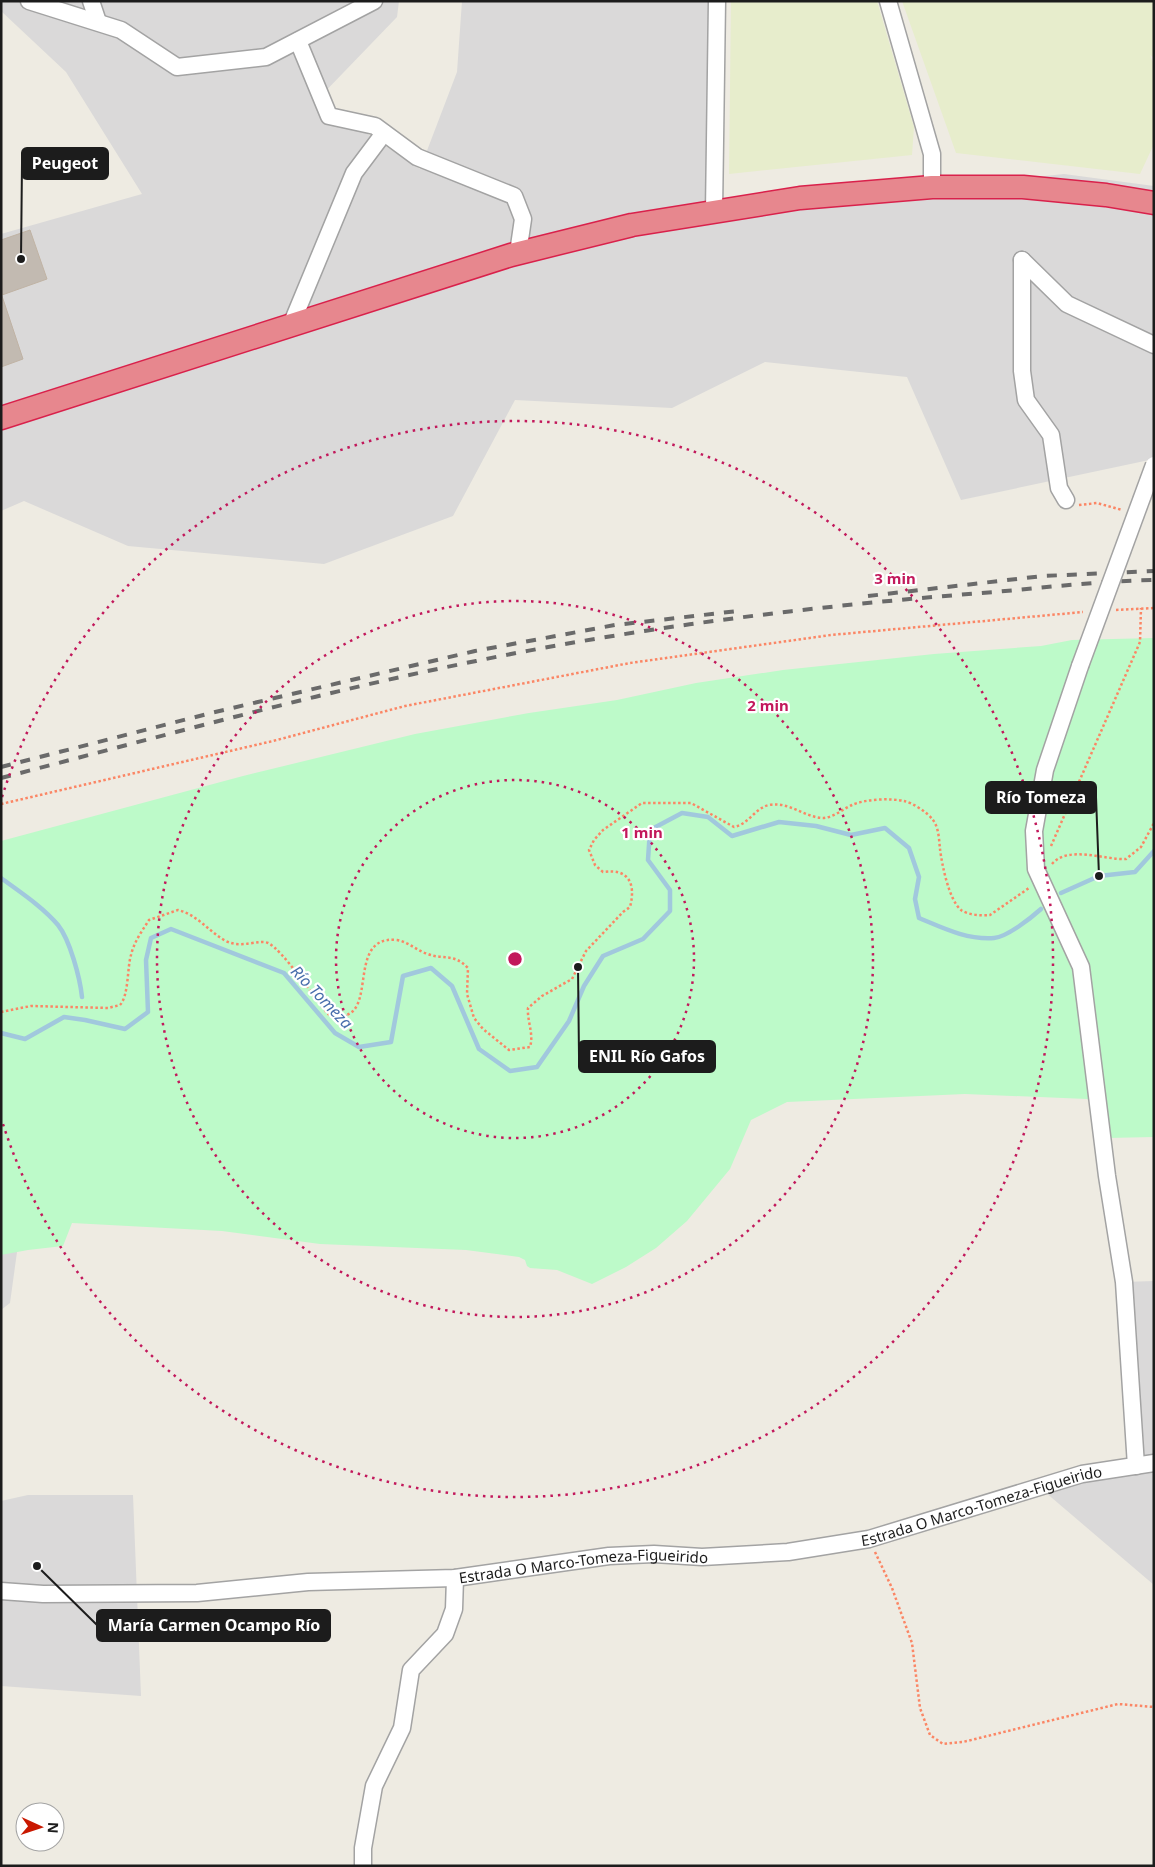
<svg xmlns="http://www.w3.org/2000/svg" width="1155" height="1867" viewBox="0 0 1155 1867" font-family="'Noto Sans',sans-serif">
<rect width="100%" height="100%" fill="#eeebe2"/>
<path fill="#dad9d9" d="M1,1H399L397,17L317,100L420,169L457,72L462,1H717L714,211L1064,174L1154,186V459L961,500L907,377L765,362L672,408L515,400L453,516L324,564L128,546L24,501L1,511V234L142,194L66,72L1,11Z
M21,1223L10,1303L1,1310V1227Z
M1154,1281V1585L1038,1486L1136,1465L1124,1282Z
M28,1495H133L141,1696L1,1686V1501Z"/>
<path fill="#e7edcc" d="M731,1H877L914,127L912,155L729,174Z
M902,1H1154V58L1150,55L1154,65V144L1140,174L956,153Z"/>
<path fill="#bdfac9" d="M1154,638V1137L1107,1138L1098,1105L1087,1099L965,1094L787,1102L751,1120L730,1169L687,1221L656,1248L626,1267L592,1284L557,1270L530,1268L527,1266L525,1260L519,1257L466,1250L320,1244L222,1231L72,1223L63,1246L28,1250L1,1255V841L243,776L415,734L529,713L617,700L696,683L783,670L934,654L1041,646L1072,640Z"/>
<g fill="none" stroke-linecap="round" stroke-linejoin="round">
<path stroke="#a1c8dd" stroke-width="4.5" d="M1,878C20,892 43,907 58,925C70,940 80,978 82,997
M1061,893L1099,876L1135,872L1154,851
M1,1033L25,1039L64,1017L85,1020L125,1029L148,1012L146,960L151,938L171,929L284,973L335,1033L359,1047L391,1042L403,976L431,968L452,986L479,1049L510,1071L537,1067L569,1021L584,986L603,956L643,939L670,911V890L648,860L650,830L682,813L708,817L732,836L779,822L816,826L851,835L885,828L909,848L919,877L915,899L919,918C943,928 967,940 994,938C1007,937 1031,918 1041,909"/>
</g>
<path fill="#c2bab1" stroke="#c0b3a4" d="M30,230L47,279L2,295L1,240Z
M1,293L23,359L1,367Z"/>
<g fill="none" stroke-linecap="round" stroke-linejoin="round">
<g stroke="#a3a3a3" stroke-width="19">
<g id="minor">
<path d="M29,1L121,30L177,67L266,57L374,1"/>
<path d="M91,1L98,22"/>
<path d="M888,1L932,154V187"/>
<path d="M298,41L329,116L375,126L417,157L514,196L523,219L518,253"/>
<path d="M714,211L717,1"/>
<path d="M1022,260V371L1026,400L1051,435L1059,488L1066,500"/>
<path d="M1022,260L1067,304L1154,345"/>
<path d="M291,325L354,173L384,133"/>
<path d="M1080,666L1045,770L1034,831L1036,869L1081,967L1107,1176L1124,1282L1136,1466"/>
<path id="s1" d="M1,1591L43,1594L197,1593L308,1582L455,1578L609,1556L654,1554L702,1557L788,1552L869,1539L1082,1474L1154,1463"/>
<path d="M363,1866V1848L374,1786L402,1728L411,1670L445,1634L454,1609L455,1578"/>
</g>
</g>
<g stroke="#d9214b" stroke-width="25">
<path id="highway" d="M1,418L511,255L632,225L800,198L932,187H1023L1106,195L1154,203"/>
</g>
<path stroke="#fb8665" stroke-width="2.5" stroke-dasharray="2.5 2.5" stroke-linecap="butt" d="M1079,505L1097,503L1122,510
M1116,610L1154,608
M1,804L273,741L405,706L630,663L831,635L1083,612
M1051,846L1140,642L1141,608
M1052,864C1068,845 1104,860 1126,859L1141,847L1154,823
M1,1012L31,1006L108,1008L120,1005C129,995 127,968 131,955C134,942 142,931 149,920L178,910C198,915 209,932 226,941C242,949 258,939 268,943C283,950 315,999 328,1014C385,1031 341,934 397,940C409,942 417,951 428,954C443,960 454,953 468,968L467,994L474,1018L483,1029L509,1050L530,1047C534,1034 527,1021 528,1008L542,996L572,979L586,951L623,912L630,907C636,884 629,868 603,872L595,865L589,850L594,840L603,830L642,803H691L734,827C749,824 755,808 769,805C789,801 805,818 824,818C834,817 843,809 852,805C865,799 890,798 904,801C913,803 927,812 933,820C939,828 939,840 940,849C942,865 949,900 961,910C968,915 982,916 990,915L1029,888
M875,1552L892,1588L912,1643L920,1708L930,1735L943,1744L963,1742L1118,1704L1154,1707"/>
<use href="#minor" stroke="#fff" stroke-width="16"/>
<use href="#highway" stroke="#e7878e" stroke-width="22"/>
<path stroke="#6a6a6a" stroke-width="4" stroke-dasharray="10 10" stroke-linecap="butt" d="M868,596L1043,576L1154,571
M1,767L211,713L475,651L615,625L738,611
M1,778C159,737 316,693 476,661C647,626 821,605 995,592C1048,587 1101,581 1154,580"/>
<g stroke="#a3a3a3" stroke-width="19" stroke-linecap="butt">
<path id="minor-bridge" d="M1080,666L1154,465"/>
</g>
<use href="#minor-bridge" stroke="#fff" stroke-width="16"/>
</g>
<g fill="none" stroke="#c2185b" stroke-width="2.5" stroke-dasharray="2.5 5">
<circle cx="515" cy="959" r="179"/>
<circle cx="515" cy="959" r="358"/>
<path d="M2 797A538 538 0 1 1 2 1121"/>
</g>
<g text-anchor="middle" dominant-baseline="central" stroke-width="4.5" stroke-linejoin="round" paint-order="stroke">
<g font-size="15" fill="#1c1c1c" stroke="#fff">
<text stroke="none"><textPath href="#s1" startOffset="989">Estrada O Marco-Tomeza-Figueirido</textPath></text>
<text stroke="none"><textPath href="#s1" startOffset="584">Estrada O Marco-Tomeza-Figueirido</textPath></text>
</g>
<g font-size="16" font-style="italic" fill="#486eac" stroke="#fff">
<text transform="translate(322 997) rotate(46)">Río Tomeza</text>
</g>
</g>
<circle cx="515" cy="959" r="8" fill="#c2185b" stroke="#fff" stroke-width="2.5"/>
<g font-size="15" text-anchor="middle" font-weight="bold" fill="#c2185b" stroke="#fff" stroke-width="4.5" stroke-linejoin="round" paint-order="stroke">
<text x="895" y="584">3 min</text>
<text x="768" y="711">2 min</text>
<text x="642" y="838">1 min</text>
</g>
<path fill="none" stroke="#1c1c1c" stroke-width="2" d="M21 259L22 163M1099 876L1096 797M578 967L579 1056M37 1566L97 1625"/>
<g fill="#1c1c1c" stroke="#fff" stroke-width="2">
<circle cx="21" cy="259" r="5"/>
<circle cx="1099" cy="876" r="5"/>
<circle cx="578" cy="967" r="5"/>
<circle cx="37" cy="1566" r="5"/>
</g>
<g fill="#1c1c1c" stroke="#1c1c1c" stroke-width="2">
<rect x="22" y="148" width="86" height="31" rx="5"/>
<rect x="986" y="782" width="110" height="31" rx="5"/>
<rect x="579" y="1041" width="136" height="31" rx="5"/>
<rect x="97" y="1610" width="233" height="31" rx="5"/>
</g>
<g font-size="16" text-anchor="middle" font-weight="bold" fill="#fff">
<text x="65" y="169">Peugeot</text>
<text x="1041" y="803">Río Tomeza</text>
<text x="647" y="1062">ENIL Río Gafos</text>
<text x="214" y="1631">María Carmen Ocampo Río</text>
</g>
<rect width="1155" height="1867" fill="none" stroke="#1c1c1c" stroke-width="5"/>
<g transform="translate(40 1827) rotate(93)"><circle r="24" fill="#ffffff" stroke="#a4a4a4"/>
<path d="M0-4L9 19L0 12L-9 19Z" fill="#c91800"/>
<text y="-8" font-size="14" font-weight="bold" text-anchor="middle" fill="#1c1c1c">N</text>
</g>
</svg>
